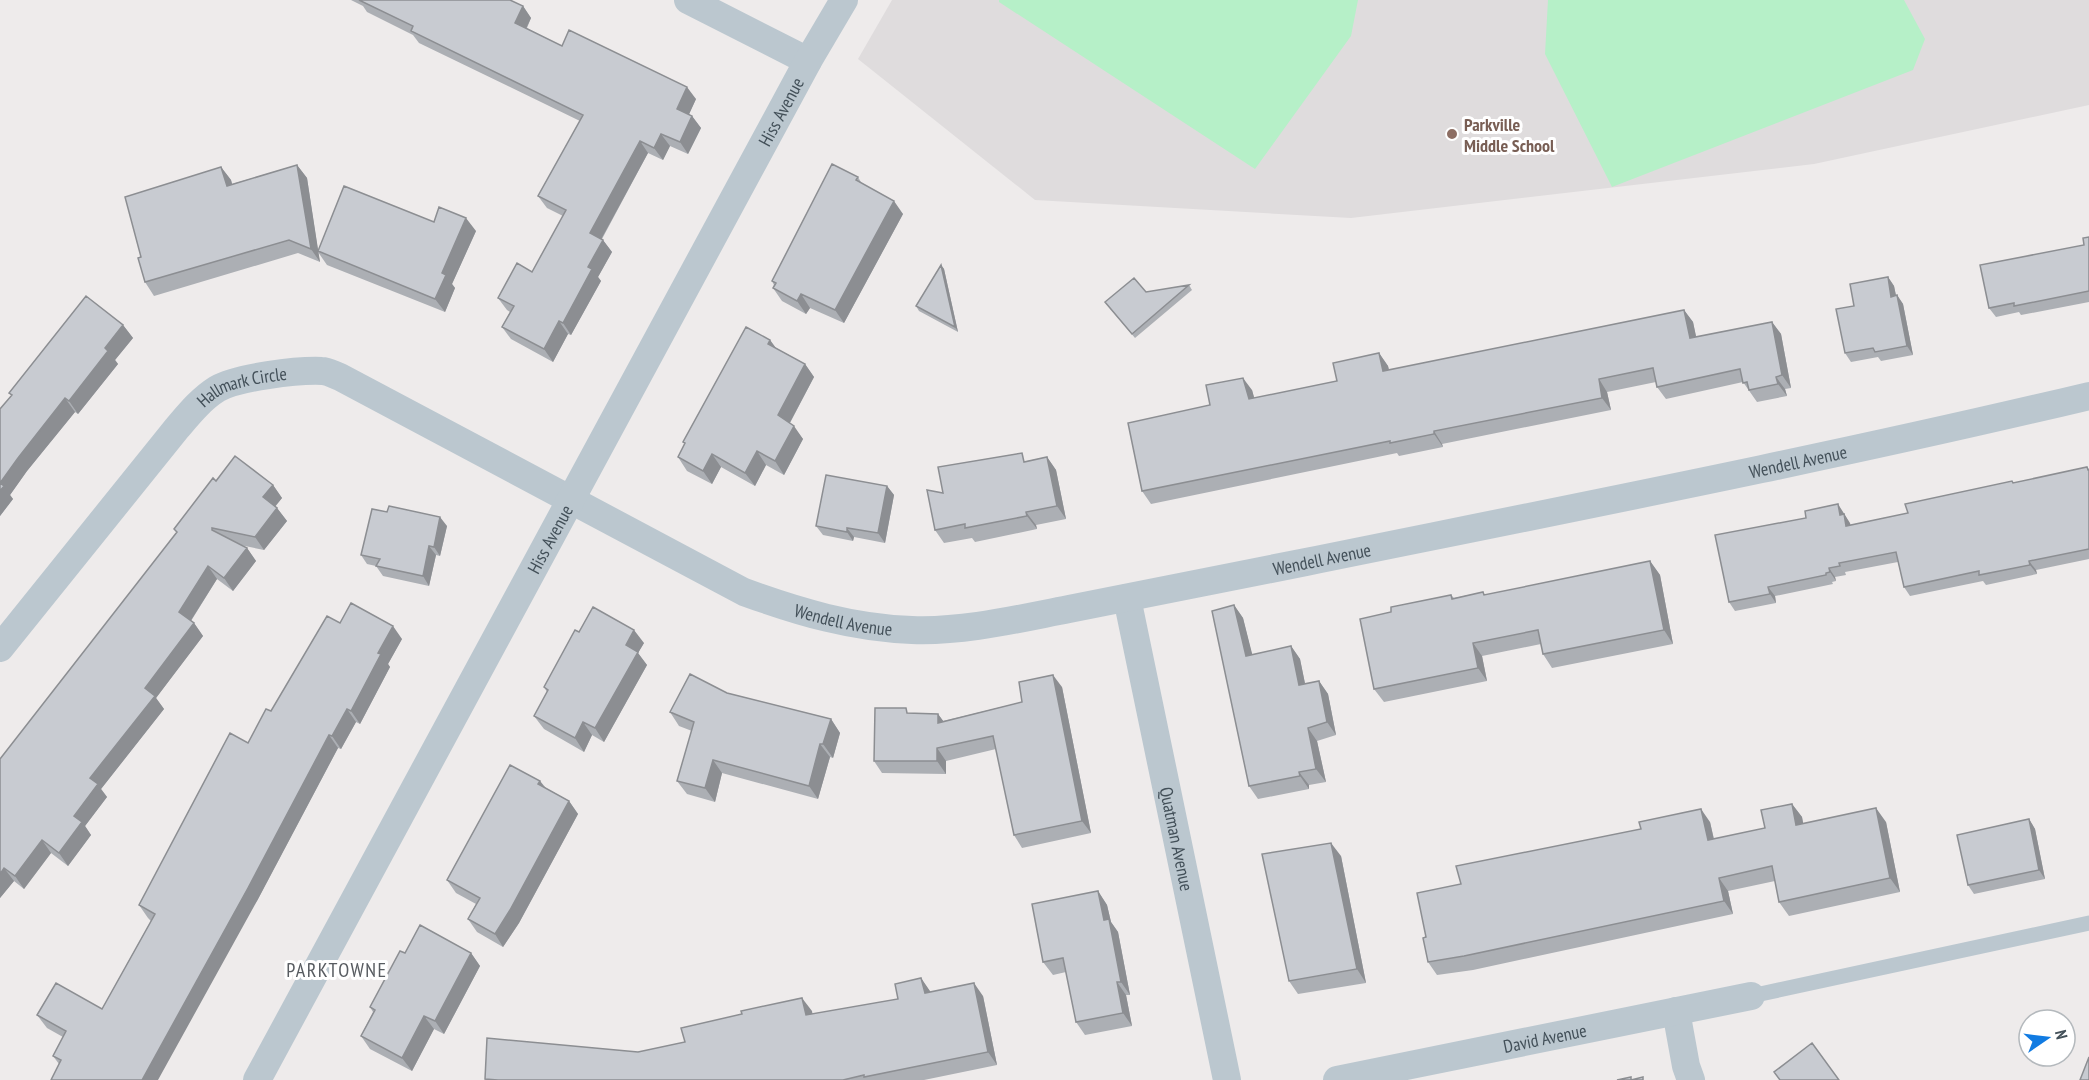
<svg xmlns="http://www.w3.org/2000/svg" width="2089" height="1080" viewBox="0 0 2089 1080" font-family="'PT Sans Narrow',sans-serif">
<rect width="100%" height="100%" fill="#eeebeb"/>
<path fill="#dfdcdd" d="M892,0H2089V105L1814,164L1351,218L1035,200L858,59Z"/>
<path fill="#b6f0c8" d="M999,0H1358L1351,36L1255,169L999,2Z
M1548,0H1904L1925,39L1913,70L1612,187L1545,54Z"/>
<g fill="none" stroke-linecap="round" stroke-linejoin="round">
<path stroke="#bbc7cf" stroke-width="15" d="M1751,996L2089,923"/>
<g stroke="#bbc7cf" stroke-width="28">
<path d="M688,0L808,61"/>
<path id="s1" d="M1127,598L1227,1080"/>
<path id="s2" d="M0,648L177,428C189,414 201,399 217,389C237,377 298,370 322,371C328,371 334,375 340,377L744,592C799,612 853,628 912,630C964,632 1017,619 1069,609C1148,594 1227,578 1306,562C1567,509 1829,458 2089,396"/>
<path d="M1676,1011L1686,1066L1691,1080"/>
<path id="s3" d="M257,1080L808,61L844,0"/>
<path id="s4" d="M1337,1080L1751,996"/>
</g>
</g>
<path fill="#acafb4" d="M351,0H510L523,6L531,18L527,28L562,46L696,99L689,114L692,116L701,128L688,154L670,146L663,160L648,153L602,239L612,252L598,277L601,281L571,335L568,334L553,362L511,339L502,327L510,312L507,310L498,298L532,272L563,216L547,208L538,196L580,121L419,43L413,35L367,12L363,6Z
M297,165L307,178L318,251L434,222L476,231L452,284L455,288L445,312L327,265L318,252L320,262L298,253L154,296L145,282L141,257L221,167L231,180L232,184Z
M858,177L862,184L903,214L844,323L810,308L806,314L782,301L773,288L774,285L772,281Z
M2089,237V302L2021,315L2019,312L1996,317L1989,308L2084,245Z
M941,265L944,269L958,332L919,311L916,306Z
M1888,277L1894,286L1896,295H1897L1903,304L1913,355L1881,361L1878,357L1851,362L1845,353L1854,306Z
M1189,285L1192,290L1135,338L1105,302L1146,292Z
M1684,310L1693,322L1696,337L1772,322L1781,334L1791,388L1785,389L1787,396L1757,402L1743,382L1666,399L1657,387L1656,382L1607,392L1611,410L1442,444L1443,447L1399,456L1397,453L1151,504L1142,491L1210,405L1252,390L1254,398L1337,381L1379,353L1388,366L1389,370Z
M123,325L133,338L115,360L118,364L78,414L75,412L27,471L10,495L13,499L0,516V409L12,396L9,393Z
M770,340L776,348L805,364L814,377L790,423L803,439L784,475L766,465L755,486L721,467L712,484L687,471L678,457L685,444L683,442Z
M1047,457L1056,470L1066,519L1036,525L1037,529L975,542L972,538L944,543L935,530L943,493L1027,461Z
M2087,467L2089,469V559L2036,570L2037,574L1986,585L1983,581L1910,596L1904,587L1898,562L1845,572L1846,575L1835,577L1836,581L1832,582L1833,584L1775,596L1776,603L1735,611L1729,602L1844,513L1850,525L1908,513L2012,481L2014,483Z
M216,481L273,485L282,498L275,507L277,508L287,521L264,550L240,545L247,548L256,561L233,591L217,579L191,621L194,623L203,636L156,698L164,709L101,789L107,797L85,826L91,835L68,866L51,853L24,889L14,881L0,898V759L177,533L174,529Z
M887,486L894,495L885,543L854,537L853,541L823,535L816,526Z
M387,512L447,526L440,556L436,555L429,586L383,576L376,566L367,564L361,555Z
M1650,561L1660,575L1673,644L1552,668L1543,654L1541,644L1482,656L1487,681L1384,702L1374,689L1391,612L1451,595L1454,598L1483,592L1485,595Z
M1234,605L1243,618L1252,655L1291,646L1300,659L1305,684L1319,681L1328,694L1336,735L1317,741L1326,782L1309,785V789L1258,799L1249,786Z
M340,623L402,639L388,664L390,667L360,724L356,722L341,749L338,748L257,901L59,1064L53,1056L63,1037L47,1028L37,1015L102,1009L151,921L148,918L139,905L271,711Z
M579,632L644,643L638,653L647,665L604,742L592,735L584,752L544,729L534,716L547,692L544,687Z
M1062,687L1091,833L1022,848L1014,835L996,749L946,761V774L882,773L874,761L910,713L938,714L943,721L1022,702Z
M727,693L831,719L840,733L833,758L830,757L818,799L722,773L715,802L687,794L677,781L692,731L679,726L670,712Z
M540,781L546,788L569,801L578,814L519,923L503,947L477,932L468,919L476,904L456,893L447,880Z
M1792,804L1802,817L1803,824L1886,822L1900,892L1789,916L1779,902L1775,881L1728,891L1733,914L1473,970L1437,975L1428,962L1426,937L1461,884L1641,829L1710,822L1714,839L1765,828Z
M2029,819L2035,829L2045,879L1974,894L1968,885Z
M1341,856L1366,983L1298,994L1289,981Z
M1098,891L1107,905L1111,922L1118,932L1130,995H1126L1132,1026L1085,1035L1076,1022L1066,972L1053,975L1043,962Z
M405,953H471L480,966L444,1034L434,1029L412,1071L370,1049L361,1036L373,1012L370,1007Z
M921,978L930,992L983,996L997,1065L924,1080H485V1079L638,1052L685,1042L812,1011V1014L898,999Z"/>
<path fill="#8c8e92" d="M523,6L531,18L523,35L515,23Z
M687,87L696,99L686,121L677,109Z
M692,116L701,128L688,154L680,142Z
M661,134L670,146L663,160L654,148Z
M640,141L648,153L598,245L590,233Z
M297,165L307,178L320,262L311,249Z
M221,167L231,180L236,199L227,186Z
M894,201L903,214L844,323L835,310Z
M466,218L476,231L452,284L455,288L445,312L435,299L442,273Z
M603,240L612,252L598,277L601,281L571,335L563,323L588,267Z
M941,265L944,269L958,332L955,327Z
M1888,277L1894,286L1898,306L1891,297Z
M801,294L810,308L806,314L797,301Z
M1897,295L1903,304L1913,355L1907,346Z
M1684,310L1693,322L1699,350L1690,338Z
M559,321L568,334L553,362L544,349Z
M1772,322L1781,334L1791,388L1782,375Z
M123,325L133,338L115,360L118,364L78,414L69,401L105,348Z
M770,340L780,354L768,344Z
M1379,353L1388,366L1392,383L1383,371Z
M805,364L814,377L787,428L778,415Z
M1776,377L1785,389L1787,396L1778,384Z
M1243,378L1252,390L1258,411L1249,399Z
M1599,379L1607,392L1611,410L1602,398Z
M65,398L75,412L27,471L10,495L13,499L0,516V483L18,458Z
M794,426L803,439L784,475L775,461Z
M1434,431L1442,444L1443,447L1434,434Z
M757,451L766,465L755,486L745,473Z
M712,454L721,467L712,484L703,471Z
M1047,457L1056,470L1066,519L1057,506Z
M273,485L282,498L272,510L263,497Z
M887,486L894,495L885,543L878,533Z
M1838,504L1850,523L1853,535L1840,515Z
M277,508L287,521L264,550L255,537Z
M1026,512L1036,525L1037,529L1027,516Z
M440,517L447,526L440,556L434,547Z
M847,528L854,537L853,541L847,532Z
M429,546L436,555L429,586L423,576Z
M247,548L256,561L233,591L224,578Z
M1650,561L1660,575L1673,644L1664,630Z
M2029,561L2036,570L2037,574L2030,565Z
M208,566L217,579L188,625L179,612Z
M1829,568L1835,577L1836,581L1830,572Z
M1768,587L1775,596L1776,603L1770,594Z
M1234,605L1243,618L1256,669L1246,656Z
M194,623L203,636L156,698L164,709L101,789L107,797L85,826L91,835L68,866L59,853L74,816L90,778L145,688Z
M393,626L402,639L388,664L390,667L360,724L351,711L378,653Z
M634,630L644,643L638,653L647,665L604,742L595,728L626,645Z
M1473,643L1482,656L1487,681L1478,668Z
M1291,646L1300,659L1308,698L1299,685Z
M1053,675L1062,687L1091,833L1082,821Z
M1319,681L1328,694L1336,735L1327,722Z
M347,709L356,722L341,749L332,736Z
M938,714L947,726L938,723Z
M831,719L840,733L833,758L823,744Z
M583,722L592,735L584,752L575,738Z
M1308,728L1317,741L1326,782L1316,769Z
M329,735L338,748L257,901L158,1080H142Z
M820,744L830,757L818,799L809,786Z
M937,748L946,761V774L937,761Z
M713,760L722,773L715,802L705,788Z
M1299,772L1309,785V789L1300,776Z
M540,781L549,793L538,784Z
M569,801L578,814L519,923L503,947L495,934Z
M1792,804L1802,817L1806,838L1796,825Z
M1876,808L1886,822L1900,892L1890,878Z
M1701,809L1710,822L1717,854L1708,840Z
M2029,819L2035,829L2045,879L2039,870Z
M42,840L51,853L24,889L15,876Z
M1331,843L1341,856L1366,983L1357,969Z
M4,868L14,881L0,898V874Z
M1719,878L1728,891L1733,914L1724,901Z
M1098,891L1107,905L1111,922L1118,932L1130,995L1121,982L1104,920Z
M471,953L480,966L444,1034L435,1021Z
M921,978L930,991L934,1006L925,993Z
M1117,982L1126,995L1132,1026L1123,1013Z
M974,983L983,996L997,1065L988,1052Z
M802,998L812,1011L815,1029L806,1015Z
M424,1016L434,1029L412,1071L402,1058Z"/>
<path fill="#c8cbd1" stroke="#8c8e92" stroke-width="1.5" d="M359,0H510L523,6L515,23L562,46L569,30L687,87L677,109L692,116L680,142L661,134L654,148L640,141L590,233L603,240L588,267L592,269L563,323L559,321L544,349L502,327L514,306L498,298L517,263L532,272L566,210L538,196L583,115L411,31L413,26Z
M832,164L858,177L856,180L894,201L835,310L801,294L797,301L773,288L776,283L772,281Z
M297,165L311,249L289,240L145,282L138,258L141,257L125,197L221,167L227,186Z
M344,186L434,222L439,207L466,218L442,273L446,275L435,299L318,251Z
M2089,237V291L2014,306V303L1989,308L1980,265L2084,245L2083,238Z
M941,265L955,327L916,306Z
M1888,277L1891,297L1897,295L1907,346L1875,352L1873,348L1845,353L1836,309L1854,306L1850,284Z
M1134,278L1146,292L1189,285L1132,334L1105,302Z
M86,296L123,325L105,348L108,351L69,401L65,398L18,458L0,483L4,486L0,491V409L12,395L9,393Z
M1684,310L1690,338L1772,322L1782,375L1776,377L1778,384L1749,390L1747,382L1743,383L1740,369L1657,387L1653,368L1599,379L1602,398L1434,431V434L1390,443V441L1142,491L1128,423L1210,405L1206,385L1243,378L1249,399L1337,381L1333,363L1379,353L1383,371Z
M746,327L770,340L768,344L805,364L778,415L794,426L775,461L757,451L745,473L712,454L703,471L678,457L685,443L683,442Z
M1022,453L1024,462L1047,457L1057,506L1026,512L1027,516L965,528V524L935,530L927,490L943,493L938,467Z
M235,456L273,485L263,497L277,508L255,537L212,528V530L247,548L224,578L208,566L179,612L194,623L145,688L155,696L90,778L98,784L74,816L82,822L59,853L42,840L15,876L4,868L0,874V759L177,532L174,529L213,478L216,481Z
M2087,467L2088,470H2089V549L2029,561L2030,565L1979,575V571L1904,587L1896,552L1839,563L1840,566L1829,568L1830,572L1826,573V575L1768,587L1770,594L1729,602L1715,535L1806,518L1805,511L1838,504L1840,515L1844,514L1846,526L1908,513L1905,504L2012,481L2013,483Z
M826,475L887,486L878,533L847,528V532L816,526Z
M389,506L440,517L434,547L429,546L423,576L376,566L380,559L361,555L372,509L387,512Z
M1650,561L1664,630L1543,654L1538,630L1473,643L1478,668L1374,689L1360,619L1391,612V607L1451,595L1452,599L1483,592L1484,595Z
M351,603L393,626L378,653L381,654L351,711L347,709L332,736L329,735L248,888L142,1080H51L61,1060L53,1056L66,1031L37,1015L56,983L102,1009L155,914L139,905L230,733L248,743L266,709L271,711L327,616L340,623Z
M1234,605L1246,656L1291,646L1299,685L1319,681L1327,722L1308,728L1316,769L1299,772L1300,776L1249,786L1212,611Z
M593,607L634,630L626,645L638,652L595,728L583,722L575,738L534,716L548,690L544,687L575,630L579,632Z
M690,674L727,693L831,719L823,744H820L809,786L713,760L705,788L677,781L694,722L670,712Z
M1053,675L1082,821L1014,835L993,736L937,748V761H874L875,708H906L907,713L938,714V723L1022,702L1019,682Z
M510,765L540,781L538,784L569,801L510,910L495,934L468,919L480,898L447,880Z
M1792,804L1796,825L1876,808L1890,878L1779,902L1772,866L1719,878L1724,901L1464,956L1428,962L1423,938L1426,937L1417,893L1461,884L1456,866L1641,829L1639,822L1701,809L1708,840L1765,828L1761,810Z
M2029,819L2039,870L1968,885L1957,835Z
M1331,843L1357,969L1289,981L1262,854Z
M1098,891L1104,920L1109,919L1121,982H1117L1123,1013L1076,1022L1063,958L1043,962L1032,904Z
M420,925L471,953L435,1021L424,1016L402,1058L361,1036L375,1010L370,1007L400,951L405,953Z
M921,978L925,993L974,983L988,1052L864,1077V1075L843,1080H498L485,1079L487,1038L638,1052L685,1042L681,1028L742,1014L741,1011L802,998L806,1015L898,999L895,984Z
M1812,1043L1839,1080H1780L1774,1072Z
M2089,1057V1080H2080Z
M1631,1077V1080L1643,1077V1080H1617Z"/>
<circle fill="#8d6e63" stroke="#fff" stroke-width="2" cx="1452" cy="134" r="6"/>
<g text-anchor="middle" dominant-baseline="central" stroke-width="6" stroke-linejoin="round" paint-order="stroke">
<g font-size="18" fill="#435059" stroke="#fff">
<text stroke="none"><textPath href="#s3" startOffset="1101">Hiss Avenue</textPath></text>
<text stroke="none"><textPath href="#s2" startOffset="363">Hallmark Circle</textPath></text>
<text stroke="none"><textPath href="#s2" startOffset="1998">Wendell Avenue</textPath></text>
<text stroke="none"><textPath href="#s3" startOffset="615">Hiss Avenue</textPath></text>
<text stroke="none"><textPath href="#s2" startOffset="1512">Wendell Avenue</textPath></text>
<text stroke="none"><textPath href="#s2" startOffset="1026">Wendell Avenue</textPath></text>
<text stroke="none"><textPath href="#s1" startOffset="246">Quatman Avenue</textPath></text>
<text stroke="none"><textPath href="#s4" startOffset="212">David Avenue</textPath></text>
</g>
<g font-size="18" font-weight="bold" fill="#785e54" stroke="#fff" text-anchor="start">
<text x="1464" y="124">Parkville<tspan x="1464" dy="21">Middle School</tspan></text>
</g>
<g font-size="20" letter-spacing="1.5" fill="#585c61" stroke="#fff">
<text x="337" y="970">PARKTOWNE</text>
</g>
</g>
<g transform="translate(2047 1038) rotate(76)"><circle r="28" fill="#ffffff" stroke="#b4b9bd" stroke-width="1.5"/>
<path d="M0-4.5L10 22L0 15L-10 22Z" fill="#117be2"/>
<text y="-9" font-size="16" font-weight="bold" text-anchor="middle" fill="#435059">N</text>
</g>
</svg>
